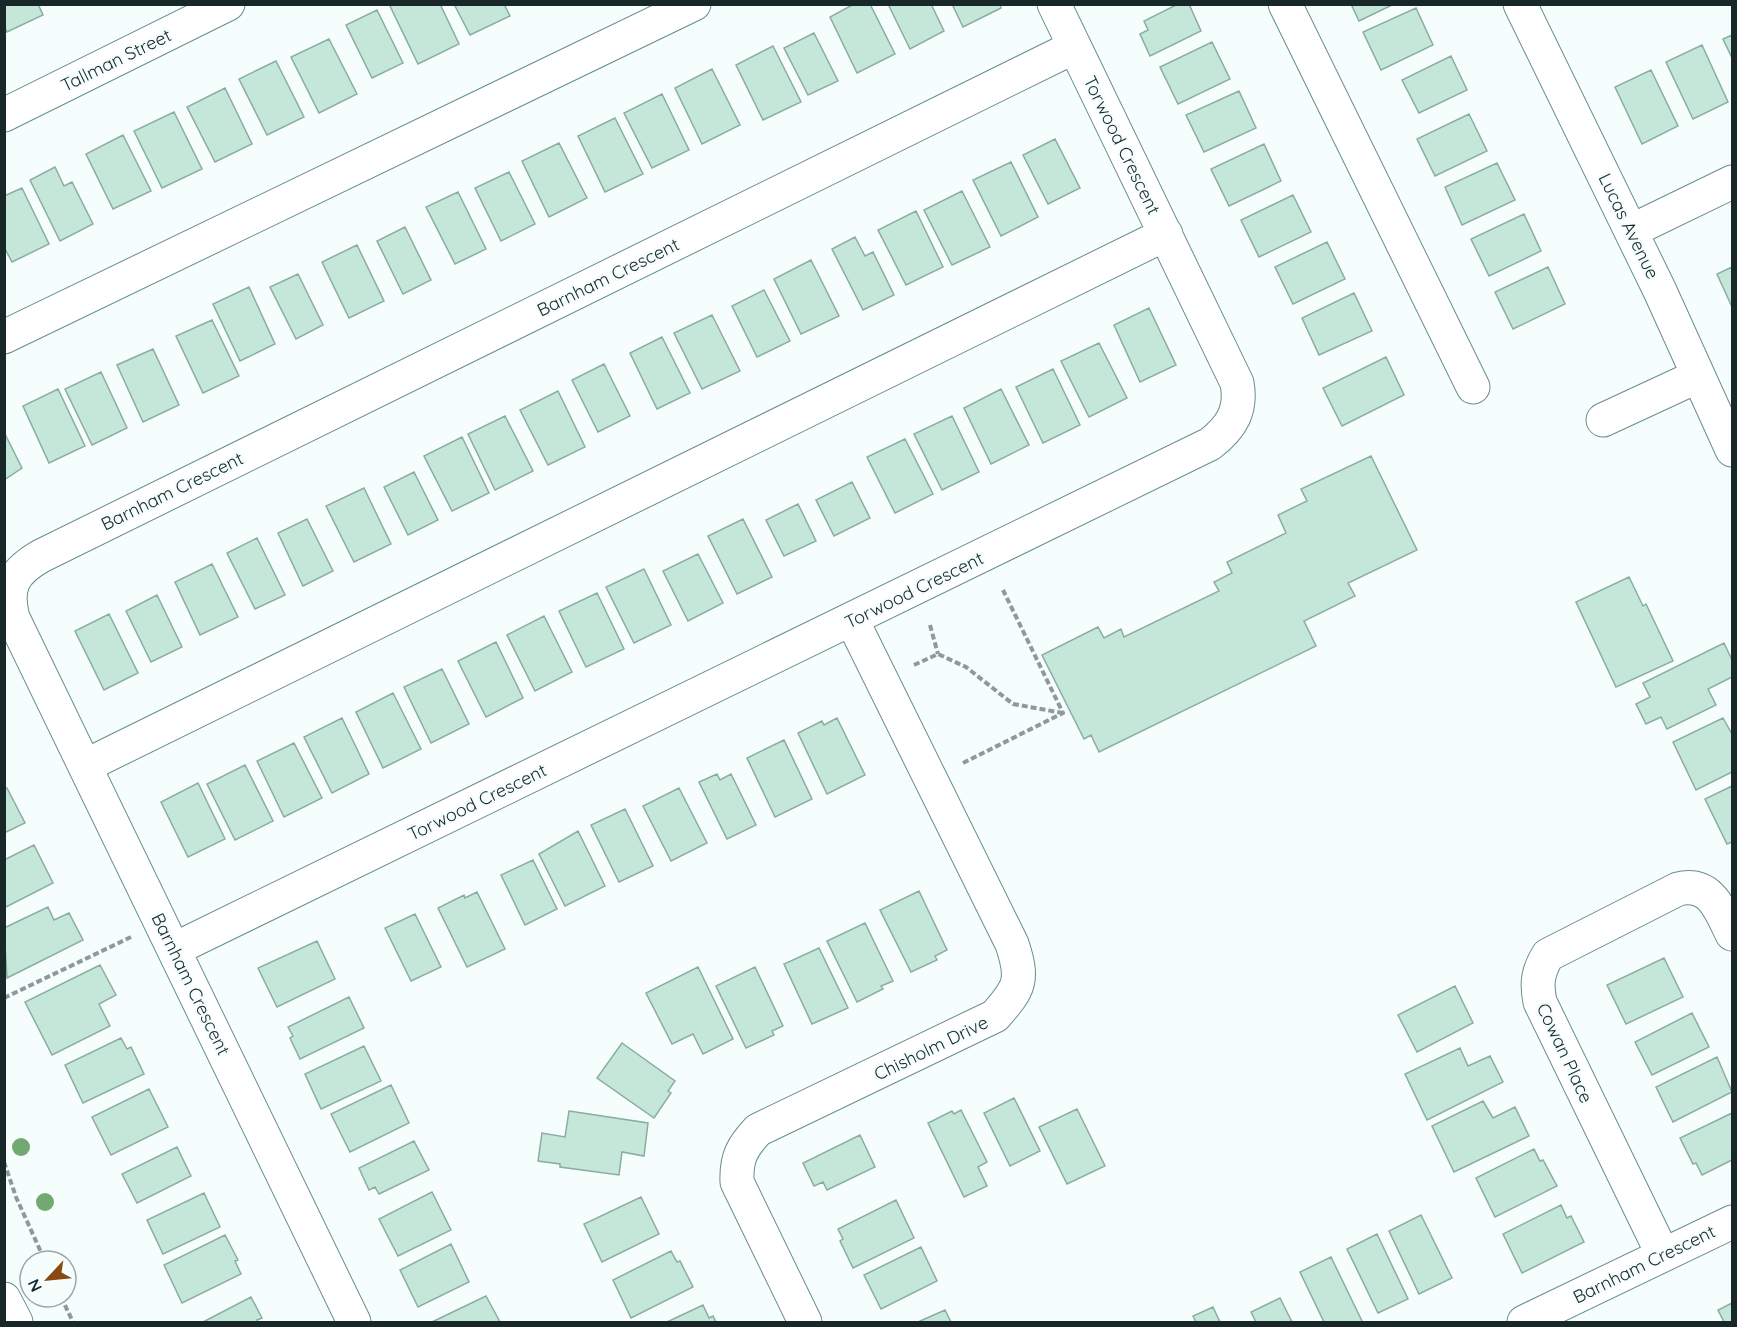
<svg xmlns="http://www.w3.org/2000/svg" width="1737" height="1327" viewBox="0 0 1737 1327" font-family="Quicksand,sans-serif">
<rect width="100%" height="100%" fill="#f5fdfd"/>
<path fill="#c4e7d9" stroke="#8bada0" stroke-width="1.5" d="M4,4H38L43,15L7,32L4,26Z
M394,4H440L459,44L418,64L390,6Z
M454,4H504L510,16L470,35Z
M854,4H870L895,54L857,73L830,17Z
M888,4H931L944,31L910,49Z
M952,4H1000L1001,8L963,27Z
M1178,4H1189L1201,31L1150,56L1140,34L1148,30L1144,21Z
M1351,4H1394L1359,21Z
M1416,8L1433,45L1381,70L1363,32Z
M377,10L403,63L372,78L346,25Z
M814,33L838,81L808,95L784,48Z
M1732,35V58L1723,39Z
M329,39L357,94L319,113L291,57Z
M1212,42L1230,79L1178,104L1160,67Z
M1702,45L1728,102L1693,119L1666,62Z
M773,46L801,102L763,120L736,65Z
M1451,56L1467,90L1419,113L1402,80Z
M276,61L304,117L267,135L239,79Z
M712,69L740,125L702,144L675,88Z
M1651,70L1678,126L1642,144L1615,87Z
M225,88L252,144L215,162L187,107Z
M1239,91L1256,128L1204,152L1186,115Z
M662,94L689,150L652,168L624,113Z
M174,112L202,169L162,188L134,131Z
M1469,114L1487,151L1435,176L1417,139Z
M615,118L643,174L605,192L578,136Z
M123,135L151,191L113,209L86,154Z
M1055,139L1080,188L1048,204L1023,155Z
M559,143L587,198L549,217L522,161Z
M1264,144L1281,181L1229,206L1211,169Z
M1011,162L1038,217L1001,236L973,180Z
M1497,163L1515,200L1462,225L1445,187Z
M55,167L64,186L72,182L93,224L60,241L30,180Z
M509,172L535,224L501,241L475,188Z
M22,188L49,244L12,262L4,247V196Z
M962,191L990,247L952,265L924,210Z
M458,192L486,249L455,264L426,207Z
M1293,195L1311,232L1259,257L1241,220Z
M916,211L943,267L906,285L878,230Z
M1524,214L1541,251L1489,276L1471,239Z
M405,227L431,280L403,294L377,241Z
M855,237L865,256L873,252L894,295L863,310L832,249Z
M1327,242L1345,279L1293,304L1275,267Z
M357,245L384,301L349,318L322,262Z
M811,260L839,316L801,334L774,279Z
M1548,267L1565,304L1513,329L1495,292Z
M1732,267V307L1717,274Z
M298,274L323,325L296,339L270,287Z
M249,287L275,344L240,361L213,304Z
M764,290L790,341L757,357L732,306Z
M1354,293L1372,331L1319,355L1302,318Z
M1149,308L1176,365L1140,382L1114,325Z
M712,315L740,371L702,389L674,333Z
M212,320L239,376L203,393L176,336Z
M662,337L690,393L657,409L630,353Z
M1099,343L1127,398L1089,417L1061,361Z
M153,349L179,405L143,422L117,365Z
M1386,357L1404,395L1342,426L1323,388Z
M604,364L630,416L598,432L572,380Z
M1053,369L1080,425L1043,443L1016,387Z
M101,372L127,428L92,445L65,389Z
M58,389L85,446L49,463L23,406Z
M1001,389L1029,445L991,464L964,408Z
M558,391L585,447L548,465L520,410Z
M505,416L533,471L495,490L468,434Z
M952,416L979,472L942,490L914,434Z
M4,432L22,468L4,480Z
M462,437L489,493L452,511L424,456Z
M905,439L933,494L895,513L867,457Z
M1371,456L1417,550L1348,583L1355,596L1304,621L1316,646L1099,752L1091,735L1084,739L1042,655L1098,627L1104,638L1121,629L1124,637L1219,591L1214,582L1232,573L1227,562L1286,533L1278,515L1307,501L1301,489Z
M414,472L438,520L408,535L384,487Z
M852,482L870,518L834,536L816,500Z
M364,488L391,544L354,562L326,506Z
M798,504L816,541L784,556L766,520Z
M307,519L333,571L303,586L278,533Z
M743,519L772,577L737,594L708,536Z
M257,538L285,595L255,609L227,553Z
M698,554L723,603L688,621L663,571Z
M212,564L238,617L200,635L175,582Z
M644,569L671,625L634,643L606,587Z
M1629,577L1643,606L1646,604L1673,661L1616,687L1576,602Z
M597,593L624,649L586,667L559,611Z
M157,595L182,647L151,662L126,611Z
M109,614L138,673L104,690L75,631Z
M544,616L572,672L535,691L507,635Z
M496,642L523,698L486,717L458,661Z
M1724,643L1732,660V677L1708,689L1716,705L1667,729L1661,717L1646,724L1636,704L1650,697L1643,683Z
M442,669L469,724L431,743L404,687Z
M393,693L421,749L383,768L356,712Z
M342,718L369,774L332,793L304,737Z
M837,718L865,775L827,794L798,733L822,721L824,725Z
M1723,718L1732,734V772L1696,790L1673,742Z
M784,740L812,799L775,817L747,758Z
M294,743L322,798L284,817L257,761Z
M245,765L273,821L235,840L207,784Z
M717,774L720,780L731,774L756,825L727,839L699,782Z
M198,783L225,839L188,857L161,802Z
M1732,786V842L1727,844L1705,799Z
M7,788L25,823L4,833V789Z
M679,788L707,843L671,861L643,806Z
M625,809L653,866L619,882L591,825Z
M578,831L605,886L565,906L539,854Z
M34,845L53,883L4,908V860Z
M533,860L557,909L525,925L501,875Z
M919,891L947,950L935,956L937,960L911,972L880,910Z
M477,892L505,949L467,967L438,908L464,895L465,898Z
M48,907L54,920L69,913L83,940L7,978L4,928Z
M415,914L441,967L411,981L385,928Z
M865,923L893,981L881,986L883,989L857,1002L827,941Z
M317,941L335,979L277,1007L258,968Z
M819,948L848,1008L812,1024L784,964Z
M1664,958L1683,997L1626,1024L1607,985Z
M100,965L116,995L99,1004L110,1026L52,1055L25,1002Z
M698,967L733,1039L703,1054L693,1034L672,1044L646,993Z
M755,967L783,1026L772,1031L774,1035L746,1048L716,986Z
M1455,986L1473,1023L1417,1052L1398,1015Z
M349,997L364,1028L300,1059L290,1038L293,1036L288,1027Z
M1692,1013L1709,1047L1652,1075L1635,1042Z
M121,1038L127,1049L131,1047L144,1074L83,1103L65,1065Z
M622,1043L675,1081L668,1091L671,1093L654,1118L597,1078Z
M364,1046L381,1081L321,1109L305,1074Z
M1460,1048L1468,1066L1490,1056L1503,1082L1427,1120L1405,1074Z
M1717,1057L1732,1092L1673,1122L1656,1087Z
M391,1085L409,1123L350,1152L331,1114Z
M149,1089L168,1127L111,1155L92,1117Z
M1014,1098L1040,1151L1010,1166L984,1113Z
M1483,1101L1493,1118L1515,1107L1529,1136L1454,1172L1432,1126Z
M1077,1109L1105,1166L1067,1184L1039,1127Z
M961,1110L987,1162L978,1167L987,1186L964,1197L928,1123L952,1111L954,1114Z
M569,1111L648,1123L644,1156L622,1152L619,1175L560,1167V1164L538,1161L542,1133L565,1137Z
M1732,1113V1160L1702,1175L1696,1163L1693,1164L1680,1138Z
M860,1135L875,1167L827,1190L823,1182L814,1186L803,1163Z
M414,1141L429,1170L379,1194L375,1187L369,1190L359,1168Z
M177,1147L191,1176L137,1203L122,1174Z
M1534,1149L1540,1161L1543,1160L1557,1186L1495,1217L1476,1178Z
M432,1192L451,1230L398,1256L379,1219Z
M204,1193L220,1227L163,1254L147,1220Z
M641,1197L659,1234L602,1262L584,1224Z
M896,1200L914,1238L853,1268L840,1241L843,1239L838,1229Z
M1561,1205L1567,1218L1571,1216L1584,1242L1522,1273L1503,1234Z
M1421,1215L1452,1278L1419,1294L1389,1231Z
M1377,1234L1408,1299L1378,1313L1347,1249Z
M225,1235L238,1260L235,1261L241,1274L182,1303L164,1265Z
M451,1244L469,1282L418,1307L400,1270Z
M921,1247L937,1281L881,1309L864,1275Z
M671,1251L677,1262L680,1261L693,1287L631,1318L613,1280Z
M1331,1257L1362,1321L1359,1322H1324L1300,1272Z
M486,1296L500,1322H432Z
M251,1297L262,1318L257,1320L259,1322H203Z
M1280,1298L1292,1322H1256L1251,1312Z
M1732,1303V1322H1724L1718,1310Z
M703,1305L709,1318L713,1316L716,1322H667Z
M1213,1307L1220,1322H1196L1193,1316Z
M945,1310L951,1322H918Z"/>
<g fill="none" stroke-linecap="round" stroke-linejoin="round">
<g stroke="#688d8e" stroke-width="35">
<path id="minor" d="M1285,4L1473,387
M1520,4L1660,291L1732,450
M4,115L228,4
M1631,231L1732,182
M4,337L694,4
M1603,420L1698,376
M85,766L1166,234
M175,949L1210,444C1232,427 1242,410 1237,383L1054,4
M1663,1255L1540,1002C1536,983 1538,971 1548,955L1678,889C1711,881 1720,910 1732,934
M354,1322L13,618C5,587 13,572 41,556L1074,47
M805,1322L737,1182C736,1158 742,1147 758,1130L995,1016C1020,988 1024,980 1012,944L852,620
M1524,1322L1732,1222"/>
</g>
<g stroke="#688d8e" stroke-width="35">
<path id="major" d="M4,1299L16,1322"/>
</g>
<path stroke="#8e9999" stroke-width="4" stroke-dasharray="6 3" stroke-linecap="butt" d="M930,625L938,654
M914,665L938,654L966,667L1013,704L1063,713
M963,763L1063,713L1003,590
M4,998L131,937
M4,1162L16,1197L45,1261
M61,1297L73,1322"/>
<use href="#minor" stroke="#fff" stroke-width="33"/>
<use href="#major" stroke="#fff" stroke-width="33"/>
</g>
<g fill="#72a972">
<circle cx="21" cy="1147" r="9"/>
<circle cx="45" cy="1202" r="9"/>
</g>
<g text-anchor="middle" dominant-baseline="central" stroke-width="5" stroke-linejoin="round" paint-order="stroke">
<g font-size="18" fill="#182728" stroke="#f5fdfd">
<text transform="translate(116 60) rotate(-26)">Tallman Street</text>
<text transform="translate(1122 145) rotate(64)">Torwood Crescent</text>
<text transform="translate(1629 226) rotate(64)">Lucas Avenue</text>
<text transform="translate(608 277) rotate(-26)">Barnham Crescent</text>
<text transform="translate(172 491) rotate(-26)">Barnham Crescent</text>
<text transform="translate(914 590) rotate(-26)">Torwood Crescent</text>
<text transform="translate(477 802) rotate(-26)">Torwood Crescent</text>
<text transform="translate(191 984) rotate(64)">Barnham Crescent</text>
<text transform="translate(931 1048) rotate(-26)">Chisholm Drive</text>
<text transform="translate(1565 1053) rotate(65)">Cowan Place</text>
<text transform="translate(1644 1264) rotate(-26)">Barnham Crescent</text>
</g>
</g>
<rect width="1737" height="1327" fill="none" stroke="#182728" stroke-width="12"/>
<g transform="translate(48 1279) rotate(244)"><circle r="28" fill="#f5fdfd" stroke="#9da7a8" stroke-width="1.5"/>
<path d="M0-4.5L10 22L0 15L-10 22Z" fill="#894910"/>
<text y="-9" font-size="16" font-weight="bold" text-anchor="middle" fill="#182728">N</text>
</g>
</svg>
